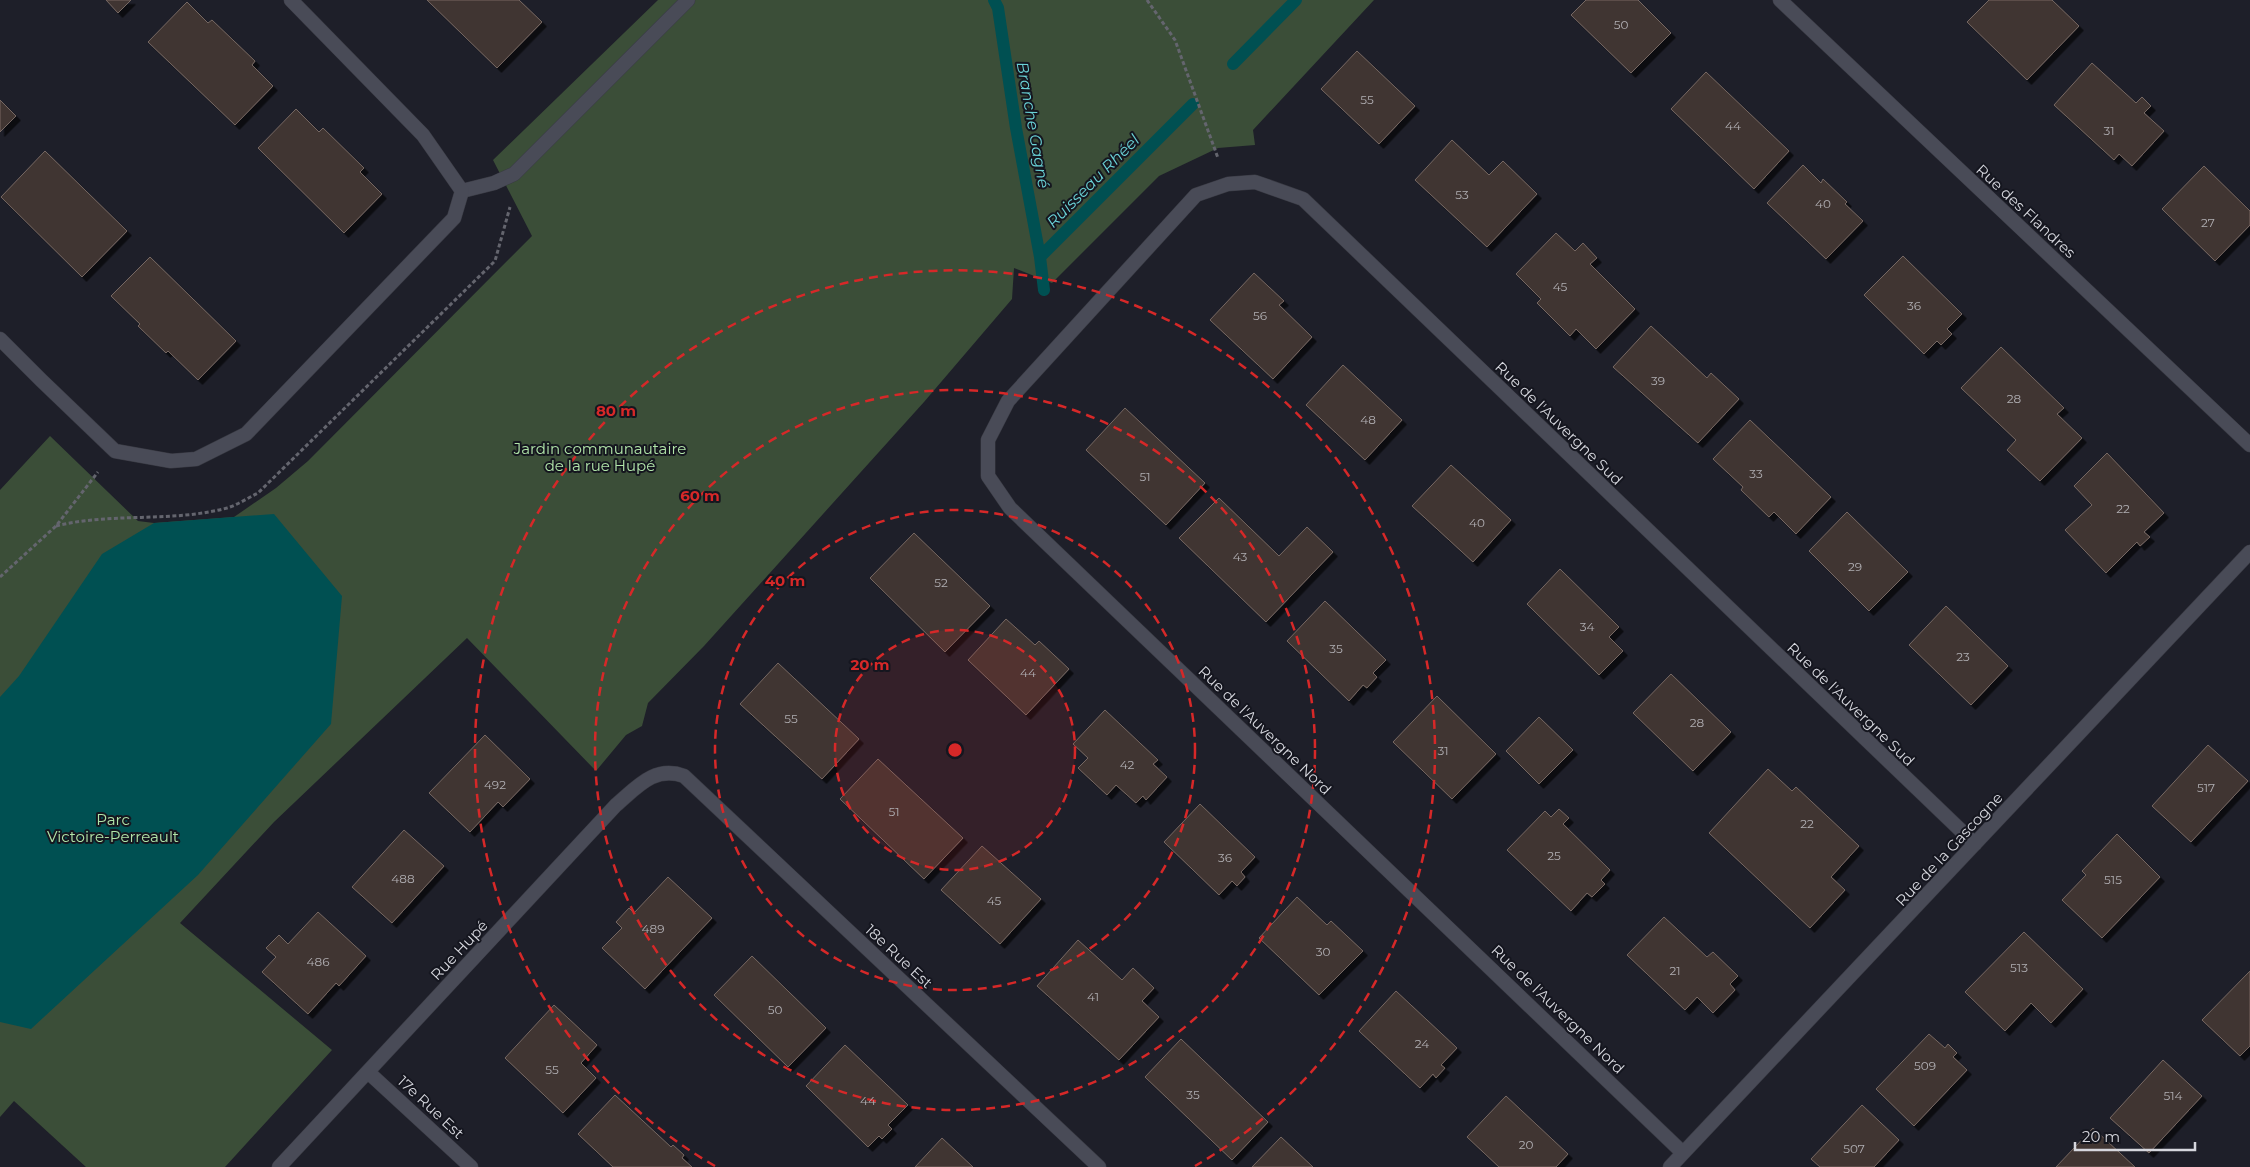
<svg xmlns="http://www.w3.org/2000/svg" width="2250" height="1167" viewBox="0 0 2250 1167" font-family="Montserrat,sans-serif">
<defs>
<filter id="shadow"><feDropShadow dx="4.5" dy="4.5" stdDeviation="0" flood-color="#0009"/></filter>
</defs>
<rect width="100%" height="100%" fill="#1e1f29"/>
<path fill="#3b4e38" d="M658,0H1374L1253,130L1255,145L1218,148L1159,176L1052,283L1014,268L1012,299L924,402L704,646L648,703L642,726L626,735L596,771L467,638L274,822L180,923L332,1050L225,1167H86L14,1101L0,1117V490L50,436L138,521L154,523L234,517L276,488L308,461L532,236L493,160Z"/>
<path fill="#005052" d="M274,514L342,596L331,724L198,875L31,1029L0,1022V697L19,676L102,554L154,523Z"/>
<g fill="none" stroke-linecap="round" stroke-linejoin="round">
<path stroke="#005052" stroke-width="12" d="M994,0L998,8L1016,128L1040,257
M1233,64L1296,0
M1044,290L1040,257L1193,104"/>
</g>
<path fill="#403430" stroke="#766863" filter="url(#shadow)" d="M106,0H131L118,13Z
M427,0H519L542,22L497,68Z
M1586,0H1638L1671,33L1631,73L1571,15Z
M1989,0H2052L2079,26L2027,80L1967,22Z
M187,2L208,23L212,20L255,61L252,65L273,86L235,125L148,42Z
M1357,51L1415,106L1379,144L1321,89Z
M2092,63L2136,103L2142,97L2151,106L2144,113L2164,131L2132,166L2119,154L2114,160L2054,105Z
M1706,72L1789,151L1754,189L1671,109Z
M0,100L16,116L0,132Z
M296,109L319,132L323,128L364,168L360,172L382,194L344,233L258,148Z
M1452,140L1489,175L1503,161L1537,194L1487,247L1415,180Z
M45,151L127,231L82,277L1,197Z
M1803,165L1821,183L1823,179L1847,202L1845,204L1863,221L1826,259L1767,203Z
M2204,166L2250,211V225L2215,261L2162,209Z
M1556,233L1575,251L1583,243L1597,258L1590,264L1635,309L1596,349L1576,329L1570,336L1537,303L1541,299L1516,274Z
M1903,256L1962,314L1947,329L1952,334L1941,345L1937,341L1924,354L1864,295Z
M150,257L236,341L198,380L168,351L166,353L138,326L140,324L111,296Z
M1254,273L1284,301L1279,305L1312,337L1273,379L1210,320Z
M1651,326L1707,378L1711,373L1739,399L1698,443L1613,367Z
M2001,347L2064,408L2057,414L2082,438L2040,481L2007,450L2016,440L1961,388Z
M1343,365L1402,420L1365,460L1306,405Z
M1125,408L1205,483L1166,525L1086,450Z
M1750,420L1831,497L1796,534L1774,512L1769,517L1741,490L1743,487L1713,459Z
M2107,453L2164,513L2144,532L2150,537L2140,546L2137,542L2106,573L2065,530L2092,505L2074,486Z
M1451,465L1511,520L1473,562L1412,506Z
M1219,498L1279,556L1307,527L1333,552L1266,622L1179,538Z
M1847,512L1908,572L1869,611L1809,551Z
M914,533L990,606L945,652L870,578Z
M1560,569L1619,627L1609,637L1623,651L1599,675L1527,604Z
M1325,601L1386,660L1373,673L1377,677L1367,688L1363,685L1349,701L1287,641Z
M1946,606L2008,666L1971,705L1909,645Z
M1006,619L1035,645L1039,641L1069,669L1026,715L968,660Z
M778,663L859,739L822,779L740,704Z
M1671,674L1731,732L1693,771L1633,713Z
M1437,696L1496,754L1452,799L1393,742Z
M1105,710L1158,760L1153,764L1167,777L1146,800L1143,796L1136,803L1116,785L1107,795L1078,768L1088,758L1073,744Z
M1539,717L1573,750L1539,784L1506,751Z
M485,735L530,779L503,807L498,802L470,832L429,793Z
M2208,745L2248,781L2191,842L2152,806Z
M878,759L963,838L924,879L840,799Z
M1768,769L1792,791L1796,787L1859,846L1831,877L1845,890L1810,928L1709,833Z
M1200,804L1255,857L1241,872L1245,877L1237,886L1232,881L1219,895L1164,842Z
M1559,809L1569,818L1563,824L1610,870L1601,880L1605,884L1592,897L1587,893L1571,911L1507,850L1545,811L1551,817Z
M404,830L444,866L392,923L352,887Z
M2117,834L2160,877L2102,938L2062,900L2086,875L2082,871Z
M982,846L1041,899L1000,944L941,890Z
M668,877L712,918L645,989L602,948L622,928L616,922L629,908L634,913Z
M1297,897L1327,925L1331,921L1363,951L1319,995L1259,938Z
M318,912L366,956L339,986L336,983L308,1014L262,972L276,957L266,948L279,935L288,944Z
M1664,917L1707,957L1713,952L1738,976L1730,984L1735,990L1713,1013L1697,997L1685,1010L1627,955Z
M2024,932L2083,989L2051,1023L2031,1003L2005,1031L1965,992Z
M1078,940L1122,980L1133,968L1154,988L1142,1001L1159,1017L1119,1060L1037,986Z
M752,956L826,1028L788,1067L714,995Z
M2250,971V1046L2240,1056L2202,1020Z
M1396,991L1457,1048L1441,1065L1445,1068L1436,1078L1433,1074L1420,1088L1359,1031Z
M554,1005L597,1045L581,1063L596,1078L563,1113L505,1058Z
M1929,1034L1945,1048L1948,1044L1957,1053L1953,1057L1967,1070L1914,1126L1876,1089Z
M1181,1039L1268,1122L1232,1160L1145,1077Z
M845,1045L908,1105L888,1125L892,1129L882,1139L879,1136L868,1147L806,1086Z
M2163,1060L2202,1096L2149,1153L2110,1118Z
M615,1095L671,1147L673,1145L684,1155L682,1158L692,1167H613L578,1134Z
M1506,1096L1568,1154L1556,1167H1499L1467,1137Z
M1862,1105L1899,1140L1874,1167H1820L1811,1159Z
M2093,1128L2135,1167H2056Z
M1281,1137L1313,1167H1252Z
M942,1138L973,1167H915Z"/>
<g fill="none" stroke-linecap="round" stroke-linejoin="round">
<g stroke="#393a43" stroke-width="15">
<path id="service" d="M462,191L494,183L514,174L688,0"/>
</g>
<g stroke="#393a43" stroke-width="15">
<path id="minor" d="M1780,0L2250,445
M0,339L41,380L115,451L171,461L196,459L246,434L454,218L462,191L423,135L291,0
M368,1072L471,1167
M1683,1153L1010,508L988,476V440L1008,401L1196,195L1228,184L1255,182L1303,199L1975,844
M279,1167L616,805C637,787 655,765 684,776L1099,1167
M1670,1167L2250,552"/>
</g>
<path stroke="#64656e" stroke-width="3" stroke-dasharray="4 2.5" stroke-linecap="butt" d="M1147,0L1175,40L1218,158
M56,526C112,512 171,523 227,508C237,505 248,498 258,493L495,261L510,207
M0,577L56,526L98,472"/>
<use href="#service" stroke="#494b57" stroke-width="14"/>
<use href="#minor" stroke="#494b57" stroke-width="14"/>
</g>
<circle cx="955" cy="750" r="120" fill="#d62828" fill-opacity=".12"/>
<g fill="none" stroke="#d62828" stroke-width="2.5" stroke-dasharray="9 6">
<circle cx="955" cy="750" r="120"/>
<circle cx="955" cy="750" r="240"/>
<circle cx="955" cy="750" r="360"/>
<path d="M715 1166A480 480 0 1 1 1195 1166"/>
</g>
<g text-anchor="middle" dominant-baseline="central" stroke-width="4" stroke-linejoin="round" paint-order="stroke">
<g font-size="12" fill="#b0aeb2">
<text x="1621" y="24">50</text>
<text x="1367" y="99">55</text>
<text x="1733" y="125">44</text>
<text x="2109" y="130">31</text>
<text x="1462" y="194">53</text>
<text x="1823" y="203">40</text>
<text x="2208" y="222">27</text>
<text x="1560" y="286">45</text>
<text x="1914" y="305">36</text>
<text x="1260" y="315">56</text>
<text x="1658" y="380">39</text>
<text x="2014" y="398">28</text>
<text x="1368" y="419">48</text>
<text x="1756" y="473">33</text>
<text x="1145" y="476">51</text>
<text x="2123" y="508">22</text>
<text x="1477" y="522">40</text>
<text x="1240" y="556">43</text>
<text x="1855" y="566">29</text>
<text x="941" y="582">52</text>
<text x="1587" y="626">34</text>
<text x="1336" y="648">35</text>
<text x="1963" y="656">23</text>
<text x="1028" y="672">44</text>
<text x="791" y="718">55</text>
<text x="1697" y="722">28</text>
<text x="1443" y="750">31</text>
<text x="1127" y="764">42</text>
<text x="495" y="784">492</text>
<text x="2206" y="787">517</text>
<text x="894" y="811">51</text>
<text x="1807" y="823">22</text>
<text x="1554" y="855">25</text>
<text x="1225" y="857">36</text>
<text x="403" y="878">488</text>
<text x="2113" y="879">515</text>
<text x="994" y="900">45</text>
<text x="653" y="928">489</text>
<text x="1323" y="951">30</text>
<text x="318" y="961">486</text>
<text x="2019" y="967">513</text>
<text x="1675" y="970">21</text>
<text x="1093" y="996">41</text>
<text x="775" y="1009">50</text>
<text x="1422" y="1043">24</text>
<text x="1925" y="1065">509</text>
<text x="552" y="1069">55</text>
<text x="1193" y="1094">35</text>
<text x="2173" y="1095">514</text>
<text x="868" y="1100">44</text>
<text x="1526" y="1144">20</text>
<text x="1854" y="1148">507</text>
</g>
<g font-size="15" fill="#d6d7de" stroke="#15161f">
<text transform="translate(2026 211) rotate(43)">Rue des Flandres</text>
<text transform="translate(1559 423) rotate(44)">Rue de l'Auvergne Sud</text>
<text transform="translate(1851 704) rotate(44)">Rue de l'Auvergne Sud</text>
<text transform="translate(1265 730) rotate(44)">Rue de l'Auvergne Nord</text>
<text transform="translate(1949 849) rotate(-47)">Rue de la Gascogne</text>
<text transform="translate(459 950) rotate(-47)">Rue Hupé</text>
<text transform="translate(899 956) rotate(43)">18e Rue Est</text>
<text transform="translate(1558 1009) rotate(44)">Rue de l'Auvergne Nord</text>
<text transform="translate(431 1107) rotate(43)">17e Rue Est</text>
</g>
<g font-size="15" fill="#b1e5a9" stroke="#15161f">
<text x="600" y="448">Jardin communautaire<tspan x="600" dy="17">de la rue Hupé</tspan></text>
<text x="113" y="819">Parc<tspan x="113" dy="17">Victoire-Perreault</tspan></text>
</g>
<g font-size="16" font-style="italic" fill="#6ad2d6" stroke="#15161f">
<text transform="translate(1033 125) rotate(80)">Branche Gagné</text>
<text transform="translate(1093 181) rotate(-45)">Ruisseau Rhéel</text>
</g>
</g>
<circle cx="955" cy="750" r="8" fill="#d62828" stroke="#15161f" stroke-width="2.5"/>
<g font-size="15" text-anchor="middle" font-weight="bold" fill="#d62828" stroke="#15161f" stroke-width="4" stroke-linejoin="round" paint-order="stroke">
<text x="616" y="416">80 m</text>
<text x="700" y="501">60 m</text>
<text x="785" y="586">40 m</text>
<text x="870" y="670">20 m</text>
</g>
<path d="M2075 1142v8h120v-8" fill="none" stroke="#d6d7de" stroke-width="2.5"/>
<text x="2082" y="1142" font-size="15" fill="#d6d7de" stroke="#15161f" stroke-width="4" paint-order="stroke">20 m</text>
</svg>
